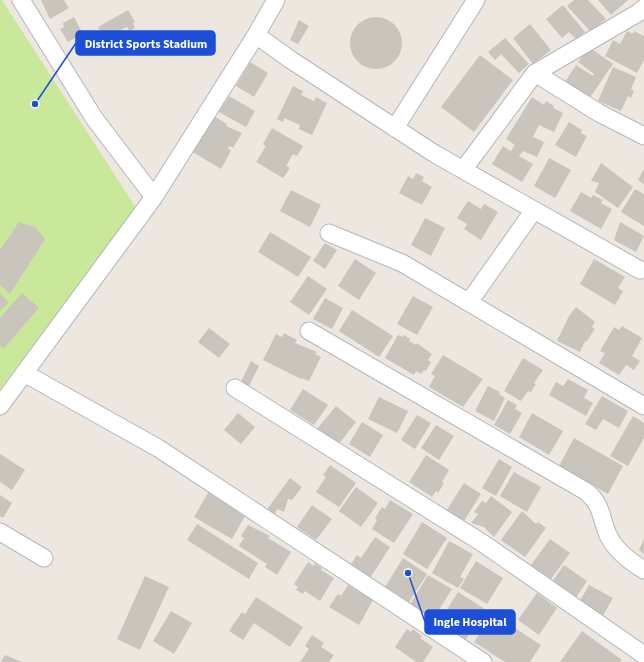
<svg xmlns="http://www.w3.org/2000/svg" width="644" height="662" viewBox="0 0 644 662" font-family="'Source Sans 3',sans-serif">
<rect width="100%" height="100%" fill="#ede7df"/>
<path fill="#c9e89a" d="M0,0H2L136,208L0,389Z"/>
<path fill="#c9c5bd" d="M41,0H64L69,8L50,19Z
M574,0H588L606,19L591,32L567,6Z
M598,0H628L611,15Z
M563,5L585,32L576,39L569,32L562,38L546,19Z
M128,10L135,22L133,23L135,28L129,31L127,27L116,32L119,37L110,42L107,37L104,39L98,27Z
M74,17L83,34L68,42L60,29L64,27L63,23Z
M350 43a26 26 0 1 1 52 0a26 26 0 1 1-52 0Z
M299,20L309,26L298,44L290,40Z
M530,24L551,50L533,64L513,38Z
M627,31L633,34L634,31L644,36V60L637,73L605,56L613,40L620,44Z
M505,38L529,64L519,73L501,54L495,60L488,52Z
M589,47L613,64L589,99L565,82L576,65L593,76L594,74L578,62Z
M480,55L513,80L474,132L441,107Z
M250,62L268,73L254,97L236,86Z
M613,67L636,77L631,89L634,91L631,98L628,96L621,111L598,101Z
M293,86L303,91L301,95L314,101L316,97L327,103L312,135L299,129L300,125L284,118L283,122L277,119Z
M229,96L255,111L246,127L219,112Z
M532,97L544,105L546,101L554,106L553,108L563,113L554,132L539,125L533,137L544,142L537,157L523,151L519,156L533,164L522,182L492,164L503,146L511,151L515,145L506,139Z
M212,115L227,124L226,126L242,133L233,148L229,146L228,148L231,151L221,169L191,151Z
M569,122L582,130L581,133L587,136L576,157L555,145Z
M272,128L303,146L297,156L293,154L286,166L290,168L283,178L256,162L266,146L263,144Z
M549,158L571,170L555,198L534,186Z
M601,163L633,187L618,208L595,192L599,183L591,181Z
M644,169V184L638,180Z
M416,173L424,177L422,181L432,187L422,205L399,193L408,176L413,179Z
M635,189L644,194V226L621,212Z
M291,190L321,205L310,227L280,211Z
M581,192L591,198L593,195L603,200L601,203L612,209L601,229L570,211Z
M468,201L481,209L484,204L498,212L481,240L464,229L467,224L457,218Z
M425,218L445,228L431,256L411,245Z
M19,222L35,227L45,239L10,294L0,285V250Z
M620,222L644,236L636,252L614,240Z
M270,232L311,257L298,277L258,252Z
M325,243L337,250L325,269L313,261Z
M355,259L376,273L359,300L338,286Z
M594,259L625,277L618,288L623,291L615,305L580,284Z
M308,276L327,289L309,315L290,302Z
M0,293L9,302L0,311Z
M22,293L39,308L4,348L0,346V318Z
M413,296L433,307L417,335L397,324Z
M325,298L343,308L332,329L313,319Z
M576,307L595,322L592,327L595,329L586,342L585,341L580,352L557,341L569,316Z
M352,310L393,336L379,357L339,331Z
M622,326L642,338L632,356L640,361L634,370L626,365L619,375L599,363L605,353L600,351L614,327L619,330Z
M209,328L230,344L219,358L198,342Z
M284,333L297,340L295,343L317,352L315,354L321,357L309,381L301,378V379L263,360L276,334L282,337Z
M398,335L403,337L404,335L410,339L409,341L416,345L417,343L432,354L428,360L431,362L426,371L424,370L421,374L416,371L414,375L385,358Z
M443,355L483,379L463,407L429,387L435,376L431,374Z
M523,358L543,370L534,383L536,384L530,393L528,391L521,401L504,391Z
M251,361L259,366L246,392L238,388Z
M568,379L588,390L584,398L593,403L586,416L549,395L556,382L563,386Z
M488,386L500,392L499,394L505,398L494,421L475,411Z
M303,389L328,405L314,425L290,410Z
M602,396L628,411L619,428L603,419L596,430L585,424Z
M379,397L408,411L397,433L368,419Z
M508,400L517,405L515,409L522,413L510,434L494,425Z
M336,406L356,422L338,445L317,429Z
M238,413L255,427L241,444L224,430Z
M532,413L563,431L549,455L519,437Z
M417,415L431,423L415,449L401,440Z
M633,416L644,423V438L628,466L610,456Z
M362,422L383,435L370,457L349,444Z
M436,425L454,436L439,460L421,448Z
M574,438L623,466L608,494L559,466Z
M0,454L25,470L12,490L0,482Z
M426,455L449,470L442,482L444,483L438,493L436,491L432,497L409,482Z
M499,459L512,467L496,496L482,488Z
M330,465L356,483L339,507L316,492L326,477L323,475Z
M514,472L541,487L527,512L500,496Z
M290,478L302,487L292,500L288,499L284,512L277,509L273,519L265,512Z
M464,483L481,494L460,527L443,516Z
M356,487L378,503L361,527L339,511Z
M209,491L238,507L236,511L245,516L232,539L194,517Z
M0,495L12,503L3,518L0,516Z
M491,496L512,512L494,537L484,527L471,523L478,514L474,512L482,501L486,503Z
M390,500L413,514L394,543L372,529L377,520L375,518L382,507L385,509Z
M312,505L332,519L316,540L297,527Z
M522,511L536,524L538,522L546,528L525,557L501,540Z
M422,522L447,538L427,569L403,554Z
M197,524L258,563L249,579L187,540Z
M248,525L270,536L268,538L291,552L277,575L265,567L267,564L239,546L244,538L241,536Z
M375,537L390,547L370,578L350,566L357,555L361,558Z
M550,539L570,553L551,579L531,565Z
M644,539V554L639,550Z
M449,541L473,554L460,577L464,579L458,588L432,573Z
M403,558L427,574L409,602L385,587Z
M476,561L503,578L487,604L460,588Z
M308,562L314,566L315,563L322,568L321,570L334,578L320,601L305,591L303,594L296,590L298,587L294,584Z
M564,565L587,581L573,602L550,585Z
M428,575L452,589L432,621L409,606Z
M145,576L169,587L140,650L117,639Z
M348,585L373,600L359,625L329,607L338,594L341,596Z
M589,585L613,598L601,619L577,606Z
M458,592L485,609L465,641L438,624Z
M537,593L557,608L539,635L518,620Z
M256,597L303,627L290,647L254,623L243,640L229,631L242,612L245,614Z
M171,611L192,623L174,654L153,641Z
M493,614L541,645L530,662H505L474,642Z
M407,629L411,632L413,629L422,636L420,638L433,647L423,662H416L395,647Z
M582,631L622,660L620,662H560Z
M312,635L324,643L321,647L334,655L329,662H300L309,649L305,646Z
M5,655L22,662H1Z"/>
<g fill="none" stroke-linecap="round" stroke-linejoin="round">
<g stroke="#b2b6bf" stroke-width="19">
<path id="street" d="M256,35L291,60L435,154L640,270
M535,73L599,113L644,136
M395,128L476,0
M463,170L535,73L638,13L644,8
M154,197L256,35L276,0
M329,233L402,263L644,406
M469,302L534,210
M309,331L587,492C600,503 601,515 606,530C612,548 629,561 644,570
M24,373L158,448L483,662
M235,388L484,544L644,655
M0,406L154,197L94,118L21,0
M0,532L44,558"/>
</g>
<use href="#street" stroke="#fff" stroke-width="17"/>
</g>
<path fill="none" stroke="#1d4ed8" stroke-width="1.5" d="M35 104L76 43M408 573L425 622"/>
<g fill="#1d4ed8" stroke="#fff" stroke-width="1.5">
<circle cx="35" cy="104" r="4"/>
<circle cx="408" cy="573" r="4"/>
</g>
<g fill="#1d4ed8" stroke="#1d4ed8" stroke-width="1.5">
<rect x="76" y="31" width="139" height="24" rx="4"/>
<rect x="425" y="610" width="90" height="24" rx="4"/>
</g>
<g font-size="12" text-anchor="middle" font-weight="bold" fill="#fff">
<text x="146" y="48">District Sports Stadium</text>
<text x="470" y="626">Ingle Hospital</text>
</g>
</svg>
